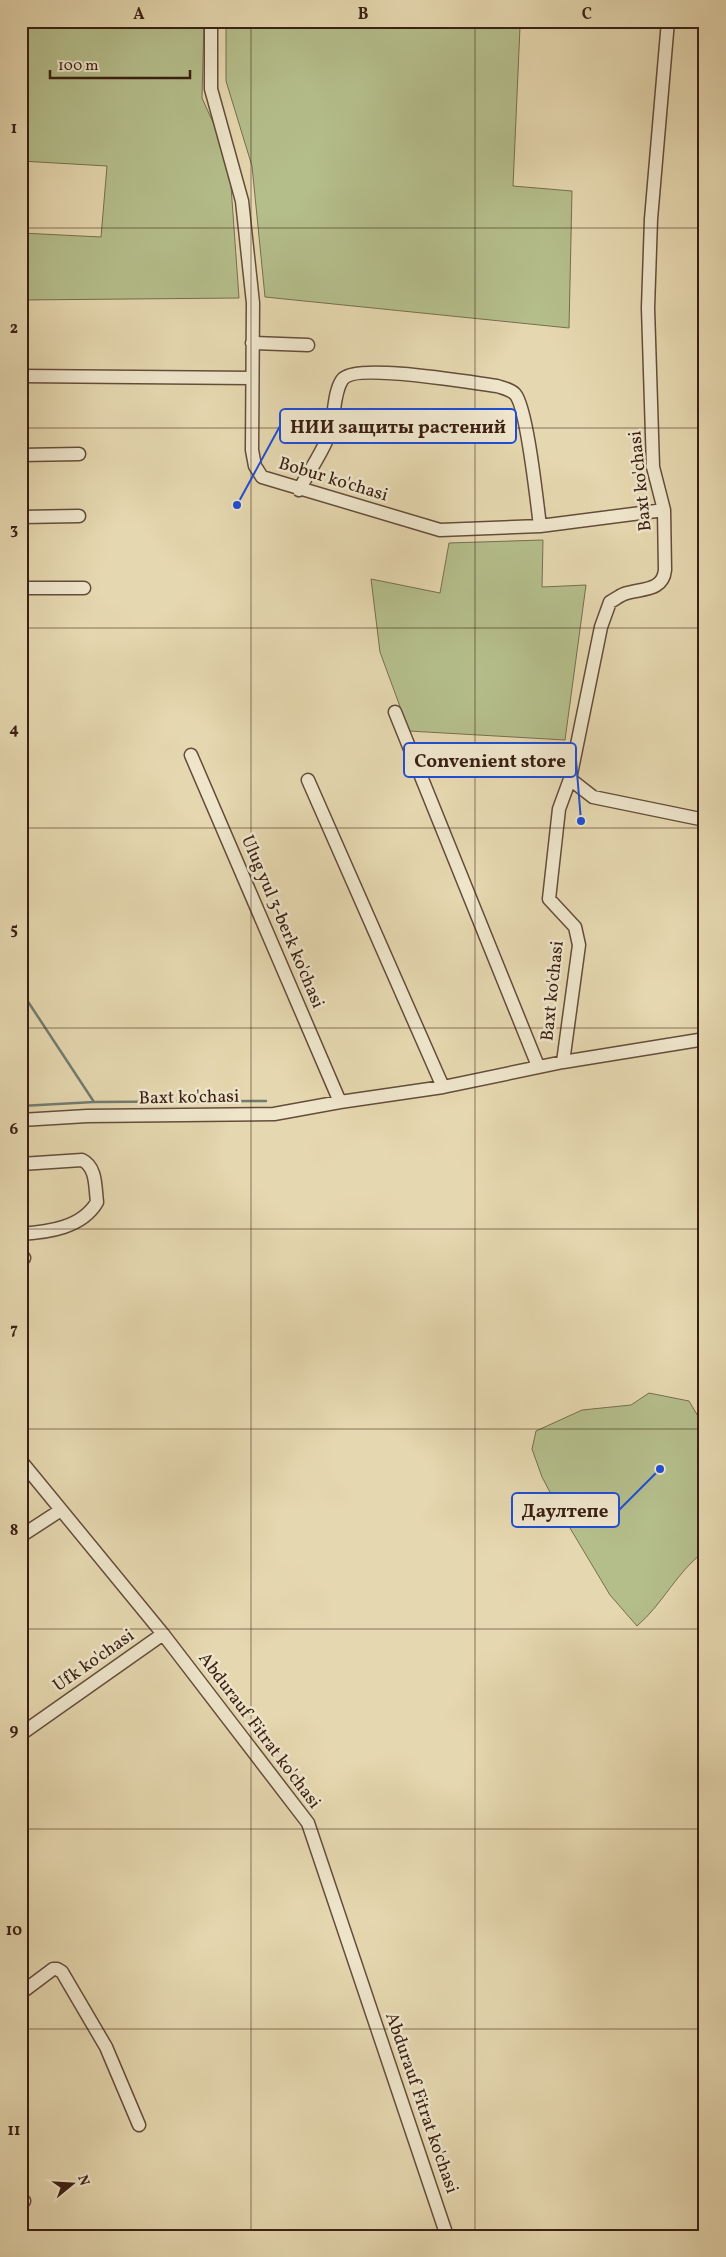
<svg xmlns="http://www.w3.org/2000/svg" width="726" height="2257" viewBox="0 0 726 2257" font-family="Vollkorn,serif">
<rect width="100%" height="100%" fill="#e5d7af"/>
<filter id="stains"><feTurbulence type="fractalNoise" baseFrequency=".004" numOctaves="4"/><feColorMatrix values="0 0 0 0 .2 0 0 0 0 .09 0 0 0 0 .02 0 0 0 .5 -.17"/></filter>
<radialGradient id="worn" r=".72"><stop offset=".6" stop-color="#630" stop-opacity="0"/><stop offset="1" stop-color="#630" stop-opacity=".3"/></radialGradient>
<path fill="#b4be8b" stroke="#776e4f" d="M21,21H204L202,98L229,158L239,298L21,300V233L101,237L107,166L21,161Z
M226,21H499L520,27L513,186L572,191L569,328L265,297L252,166L226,81Z
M543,540L542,587L586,585L565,740L409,731L380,652L371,579L440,593L449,543Z
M649,1393L689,1401L705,1428V1551C677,1571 663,1604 637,1626L610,1595L561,1513L542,1477L532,1449L536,1431L582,1410L631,1405Z"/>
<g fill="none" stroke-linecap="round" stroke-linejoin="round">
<path stroke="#717b70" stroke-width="2.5" d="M21,991L94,1102
M21,1106L94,1102L266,1101"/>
<g stroke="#654d3a" stroke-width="15">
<path id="minor" d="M211,21V89L242,201L253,303L252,450L255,466L262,477L440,530L540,526L664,510
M252,343L308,345
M21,376L252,378
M21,455L79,454
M299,490C309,471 323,452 330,432C335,416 333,394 342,380C354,362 473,383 497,386C503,388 510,389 515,394C527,407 537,503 540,526
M21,517L79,516
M21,588H84
M395,712L538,1066
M191,755L340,1102
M570,779L593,797L705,820
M308,780L443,1087
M563,1062L579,945L575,927L549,899L559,809L570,779L601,627L610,602C614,600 619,596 624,594C640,588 663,592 665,570L664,510L653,467L648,308L651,219L668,21
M21,1120L87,1116L274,1114L340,1102L443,1087L563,1062L705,1039
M21,1164L82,1160C97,1167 95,1188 97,1202C82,1228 48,1232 21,1234
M21,1254L24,1258
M21,1461L163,1634L308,1823L447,2236
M21,1536L61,1510
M21,1734L163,1634
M21,1993L53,1969H57L62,1972L106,2047L139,2125
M21,2199L24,2201"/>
</g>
<use href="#minor" stroke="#eee5cb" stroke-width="12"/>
</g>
<path fill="none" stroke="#3a1f13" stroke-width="1" stroke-opacity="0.55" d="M251,21V2236M475,21V2236M21,228H705M21,428H705M21,628H705M21,828H705M21,1028H705M21,1229H705M21,1429H705M21,1629H705M21,1829H705M21,2029H705"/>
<g text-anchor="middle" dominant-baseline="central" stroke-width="5" stroke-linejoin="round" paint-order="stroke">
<g font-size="18" fill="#3a1f13" stroke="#eee5cb">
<text transform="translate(333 480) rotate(17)">Bobur ko'chasi</text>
<text transform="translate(641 481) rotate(-96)">Baxt ko'chasi</text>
<text transform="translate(282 922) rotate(67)">Ulug yul 3-berk ko'chasi</text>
<text transform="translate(553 991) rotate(-84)">Baxt ko'chasi</text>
<text transform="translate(189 1098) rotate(-1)">Baxt ko'chasi</text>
<text transform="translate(94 1661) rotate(-35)">Ufk ko'chasi</text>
<text transform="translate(259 1731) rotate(53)">Abdurauf Fitrat ko'chasi</text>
<text transform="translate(421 2103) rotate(71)">Abdurauf Fitrat ko'chasi</text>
</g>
</g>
<path fill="none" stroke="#1d4ed8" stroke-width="2" d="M237 505L280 426M581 821L576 760M660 1469L619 1510"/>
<g fill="#1d4ed8" stroke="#eee5cb" stroke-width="2">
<circle cx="237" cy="505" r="5"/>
<circle cx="581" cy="821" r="5"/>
<circle cx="660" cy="1469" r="5"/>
</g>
<g fill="#eee5cb" stroke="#1d4ed8" stroke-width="2">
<rect x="280" y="409" width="236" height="34" rx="5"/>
<rect x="404" y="743" width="172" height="34" rx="5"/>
<rect x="512" y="1493" width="107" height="34" rx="5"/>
</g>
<g font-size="19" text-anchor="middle" font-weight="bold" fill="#3a1f13">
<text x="398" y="433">НИИ защиты растений</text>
<text x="490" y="767">Convenient store</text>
<text x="565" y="1517">Даултепе</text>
</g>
<rect width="726" height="2257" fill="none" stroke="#e5d7af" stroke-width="55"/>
<g transform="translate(72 2184) rotate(72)" stroke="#eee5cb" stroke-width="4" paint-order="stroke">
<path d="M0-4L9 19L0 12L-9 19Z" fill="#3a1f13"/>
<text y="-8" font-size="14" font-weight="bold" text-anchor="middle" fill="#3a1f13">N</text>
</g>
<path d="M50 70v8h140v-8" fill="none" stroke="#3a1f13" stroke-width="2.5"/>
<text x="58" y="70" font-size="15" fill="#3a1f13" stroke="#eee5cb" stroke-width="4" paint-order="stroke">100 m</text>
<rect x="28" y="28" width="670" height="2202" fill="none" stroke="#3a1f13" stroke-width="2"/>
<g font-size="16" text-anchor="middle" font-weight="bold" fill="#3a1f13">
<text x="139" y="19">A</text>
<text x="363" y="19">B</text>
<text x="587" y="19">C</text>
<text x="14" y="133">1</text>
<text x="14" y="333">2</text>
<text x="14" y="534">3</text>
<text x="14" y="734">4</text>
<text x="14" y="934">5</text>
<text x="14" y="1134">6</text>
<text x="14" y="1334">7</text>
<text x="14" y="1535">8</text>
<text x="14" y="1735">9</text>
<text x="14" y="1935">10</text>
<text x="14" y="2135">11</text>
</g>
<rect width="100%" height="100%" filter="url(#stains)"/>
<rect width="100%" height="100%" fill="url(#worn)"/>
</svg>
